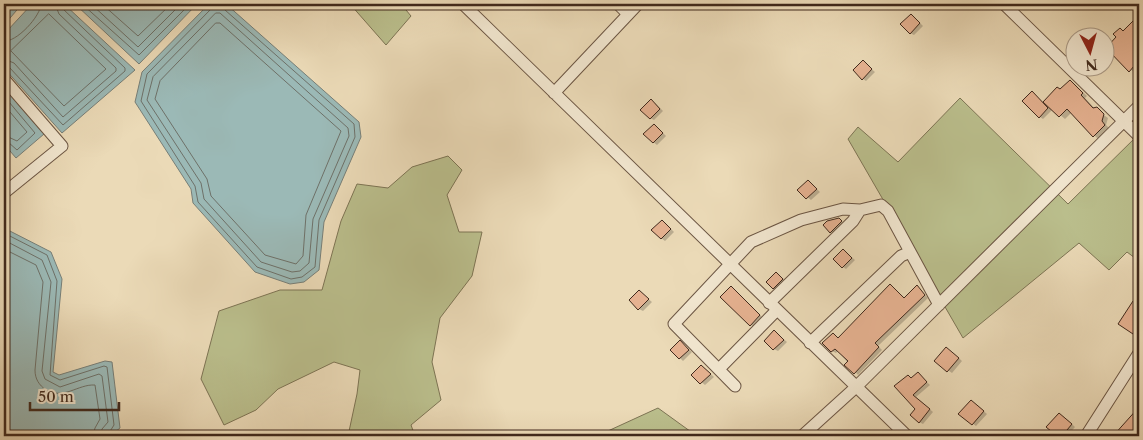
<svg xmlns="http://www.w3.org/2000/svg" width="1143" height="440" viewBox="0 0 1143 440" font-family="'Libre Caslon Text',serif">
<rect width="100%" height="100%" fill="#ebdab7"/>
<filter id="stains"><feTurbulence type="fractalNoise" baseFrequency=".004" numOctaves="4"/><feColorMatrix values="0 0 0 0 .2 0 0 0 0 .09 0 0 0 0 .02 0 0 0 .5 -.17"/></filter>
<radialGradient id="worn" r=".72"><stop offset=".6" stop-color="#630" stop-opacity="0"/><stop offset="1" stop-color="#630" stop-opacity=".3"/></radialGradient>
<path fill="#babe8c" stroke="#7d7454" d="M350,4H401L411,16L386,45Z
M960,98L1068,204L1139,134V261L1127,252L1109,270L1079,243L963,338L848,139L858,127L898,162Z
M448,156L462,170L447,195L459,232H482L472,276L440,318L432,362L441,400L411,425L415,436H348L357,394L360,370L334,362L278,389L256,410L224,425L201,379L219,311L280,290H322L341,221L357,184L388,188L412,167Z
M658,408L694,434L691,436H597Z"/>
<path fill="#9bb9b6" stroke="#777f78" d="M4,4H22L5,24L7,31L32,4H64L135,70L62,133L4,68Z
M75,4H197L139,64Z
M209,4H226L359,122L361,137L324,222L319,270L304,282L290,284L255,272L193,203L191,189L135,102L142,72Z
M4,88L44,134L16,158L4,144Z
M4,228L51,252L62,279L53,372L59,375L105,361L112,362L120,428L110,436H4Z"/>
<path fill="#0003" d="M1139,16V71L1136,74L1107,49L1118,37L1121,29L1124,31Z
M915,18L923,26L914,35L910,33Z
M863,62L875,72L866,81L863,79Z
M1070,81L1087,96L1085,98L1095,109L1108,118L1106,125L1110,129L1098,139L1072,112L1065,119L1053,109L1043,119L1040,117L1032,93L1044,103L1058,89L1061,91Z
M655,103L663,111L654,120L650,118Z
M658,128L666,136L657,145L653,142Z
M808,181L820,192L811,200L799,190Z
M839,219L845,224L834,234L831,232Z
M666,224L674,232L665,241L661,238Z
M843,250L855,260L846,269L843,267Z
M776,273L786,281L777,290L773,288Z
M890,286L905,298L917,286L928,298L878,346L882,350L858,375L838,351L836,353L832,351L833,334L839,338Z
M735,290L763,318L754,327L751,325Z
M640,292L652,302L643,311L639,309Z
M1133,303L1139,307L1137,335L1120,324Z
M775,332L787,342L778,351L774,349Z
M683,344L692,352L683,361L672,350Z
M950,350L962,361L952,373L935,361Z
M702,366L714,377L705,385L693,375Z
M918,374L930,385L916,397L933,412L923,424L919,422L917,409L896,387Z
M974,403L987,414L976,426L960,414Z
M1139,409V436H1115Z
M1063,416L1075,427L1067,436H1059L1048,427Z"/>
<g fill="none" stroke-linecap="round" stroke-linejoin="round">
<path stroke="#6e7169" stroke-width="1" d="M82,4L139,55L190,4
M91,4L138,47L181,4
M102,4L138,36L171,4
M212,4L211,9L147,74L141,101L195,186L198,202L257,267L291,279L302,277L315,267L319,220L355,137L354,124L225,10L223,4
M216,13H220L348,128L349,136L313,219L309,263L300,271L292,272L261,262L204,199L201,183L147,100L153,77Z
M49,14L106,69L64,106L11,51Z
M216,23H220L341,131L306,215L303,256L296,264L265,255L211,196L207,179L155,99L160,81Z
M4,41C16,43 41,16 41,4
M4,59L14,63L63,117L116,71V68L59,14L55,4
M4,65L9,67L63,125L125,71V68L63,9L61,4
M4,96L35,133L17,150L8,142L4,141
M4,105L27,132L17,141L4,135
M4,233L47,255L57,281L50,375L60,380L104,366L107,367L114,425L107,436
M4,240L42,260L51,282L42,371L45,379L60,387L99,374L102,376L108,422L102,429L101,436
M4,249L36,265L43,282L35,370C35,379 39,385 46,390C64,400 78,384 95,385L100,419L95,428L93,436"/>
</g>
<path fill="#e6b291" stroke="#40291c" d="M911,14L920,23L910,34L900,24Z
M1139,15V71L1134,66L1129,72L1106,48L1116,37L1113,34L1120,28L1123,31Z
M863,60L872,69L862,80L853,70Z
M1070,80L1083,93L1081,95L1093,108L1097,107L1104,114L1102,121L1105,125L1093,137L1067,109L1059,117L1043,102L1057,87L1060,89Z
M1032,91L1048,108L1039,118L1022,101Z
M651,99L660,109L650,119L640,110Z
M654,124L663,133L653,143L643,134Z
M808,180L817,189L806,199L797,190Z
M839,218L842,221L830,233L823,225L827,221Z
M662,220L671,229L661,239L651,230Z
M843,249L852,258L842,268L833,259Z
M776,272L783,279L773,289L766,282Z
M890,284L904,298L917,285L925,295L875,343L879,347L854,374L844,365L848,361L835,349L831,352L822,343L833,333L838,338Z
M731,286L760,315L750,326L720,297Z
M639,290L649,299L638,310L629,300Z
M1133,301L1139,306V325L1133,334L1118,324Z
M774,330L784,340L773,350L764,341Z
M680,340L689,350L679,359L670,350Z
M946,347L959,358L947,372L934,361Z
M701,365L711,374L700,384L691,375Z
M918,372L927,382L913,395L930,409L919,423L910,415L915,409L894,386L908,375L911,378Z
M971,400L984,411L972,425L958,414Z
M1139,407V436H1113Z
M1059,413L1072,424L1062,436H1057L1046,427Z"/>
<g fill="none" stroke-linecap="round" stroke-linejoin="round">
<g stroke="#6b5543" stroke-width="13">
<path id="minor" d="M463,4L907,436
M618,4L628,14
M1004,4L1139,136
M4,79L62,146L4,193
M554,93L638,4
M769,303L853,221L860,210
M810,343L901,256L910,252
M719,369L777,310
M735,386L674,324L751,242L801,220L843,209L860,210L881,205L888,211L939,305
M802,436L856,387L1139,106
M1086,436L1139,353"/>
</g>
<use href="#minor" stroke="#f2e7d0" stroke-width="11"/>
</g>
<rect width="1143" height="440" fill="none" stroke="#ebdab7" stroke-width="20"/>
<rect x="5" y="5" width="1133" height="430" fill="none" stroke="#40291c" stroke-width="2.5"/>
<rect x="10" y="10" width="1123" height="420" fill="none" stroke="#40291c"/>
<g transform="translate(1090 52) rotate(174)"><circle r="24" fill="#f2e7d0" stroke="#ab9b88"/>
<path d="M0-4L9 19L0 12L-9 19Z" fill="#8f2418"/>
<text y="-8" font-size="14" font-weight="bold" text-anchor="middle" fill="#40291c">N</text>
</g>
<path d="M30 402v8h89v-8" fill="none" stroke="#40291c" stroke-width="2.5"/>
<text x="38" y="402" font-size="15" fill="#40291c" stroke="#f2e7d0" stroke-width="4" paint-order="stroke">50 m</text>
<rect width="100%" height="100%" filter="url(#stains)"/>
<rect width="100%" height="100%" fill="url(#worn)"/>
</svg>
